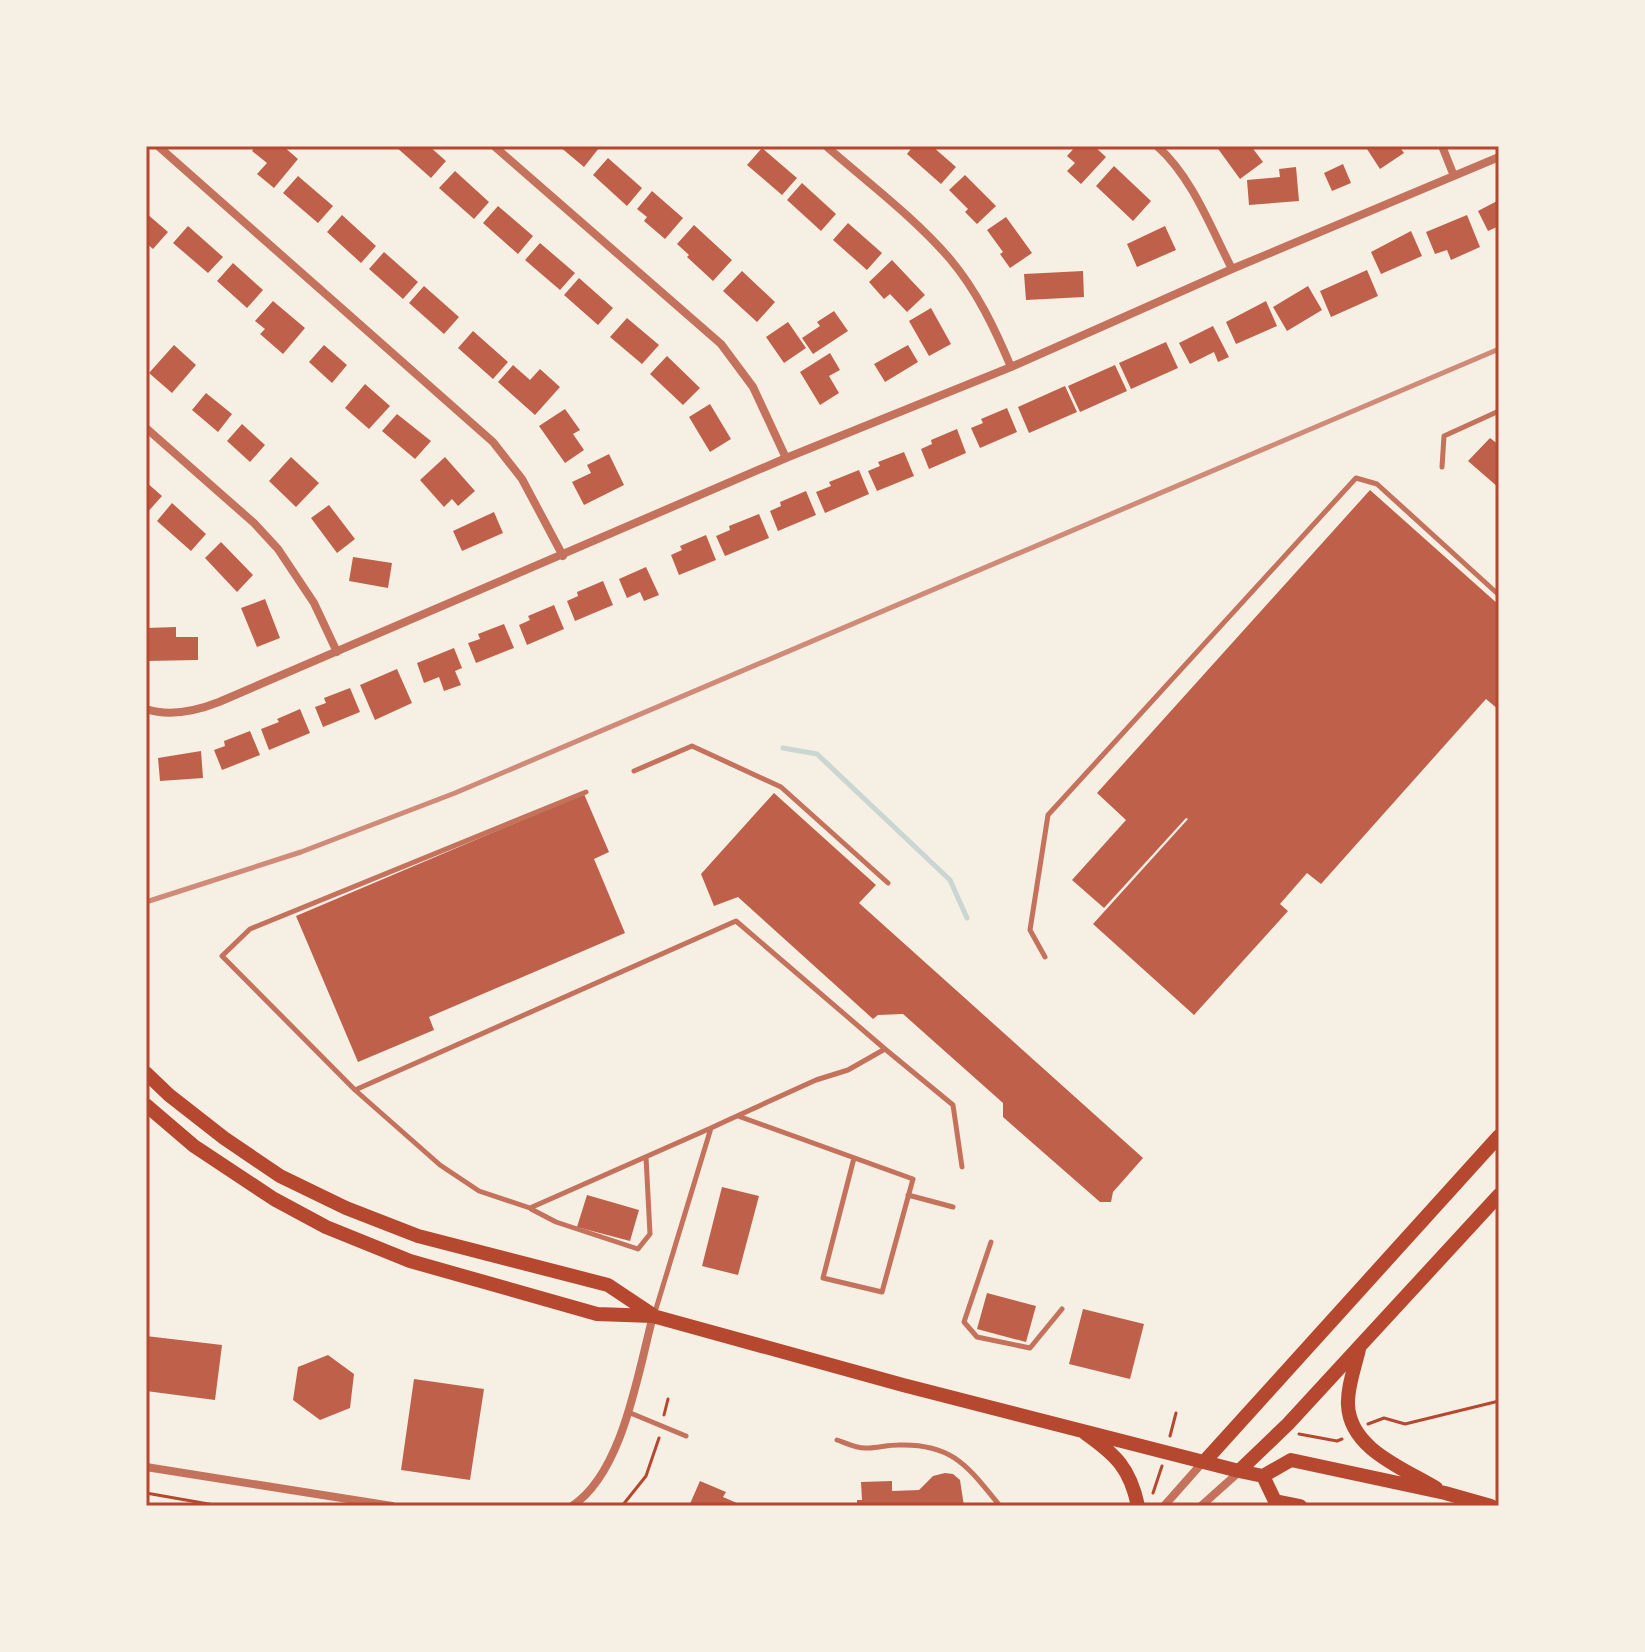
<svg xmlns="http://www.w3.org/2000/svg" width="1645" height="1652" viewBox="0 0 1645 1652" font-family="'IBM Plex Serif',serif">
<rect width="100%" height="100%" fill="#f6efe4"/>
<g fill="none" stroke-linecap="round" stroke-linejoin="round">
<path stroke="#c9d6d2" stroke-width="5" d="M783,748L817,754L950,880L967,918"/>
</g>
<path fill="#bf614a" d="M256,146H283L298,159L274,188L257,174L267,163L252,151Z
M395,146H429L446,161L431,178Z
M559,146H597L599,148L584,167Z
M913,146H932L956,167L941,184L907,154Z
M1076,146H1094L1106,157L1081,184L1067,171L1075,163L1067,156Z
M1216,146H1251L1263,162L1240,179Z
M1365,146H1399L1404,153L1380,169Z
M762,148L797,178L782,195L747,165Z
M608,158L642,188L627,206L593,175Z
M1343,164L1351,183L1332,191L1324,173Z
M1114,166L1151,201L1133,221L1096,186Z
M1296,167L1299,201L1249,205L1247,180L1280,177L1279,169Z
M455,171L489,202L474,219L439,188Z
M965,175L996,206L977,224L965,212L968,209L949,190Z
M298,176L333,206L318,223L283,193Z
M802,183L836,214L821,231L787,200Z
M652,191L683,218L665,239L644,221L647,217L637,209Z
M1499,200V226L1488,231L1478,211Z
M498,206L533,236L518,254L483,223Z
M146,213L168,232L153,249L146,243Z
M342,215L376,246L361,263L327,232Z
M1467,215L1480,247L1451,260L1447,250L1435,254L1426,232Z
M1006,217L1032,253L1010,268L1000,254L1003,252L987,230Z
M848,223L882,253L867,270L833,240Z
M694,225L732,260L713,281L687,257L689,255L677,244Z
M188,226L223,257L208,273L173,243Z
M1165,226L1176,250L1137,267L1127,244Z
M1411,231L1422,256L1381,274L1371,252Z
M540,243L575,273L560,290L525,260Z
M384,252L418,282L403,299L369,269Z
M892,260L925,295L907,312L890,294L884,299L869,282Z
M233,263L263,290L247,308L217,281Z
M1367,270L1378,296L1331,317L1320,291Z
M742,271L775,302L757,322L723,291Z
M1083,271L1084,297L1026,300L1024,274Z
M579,278L613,308L598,325L564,295Z
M424,286L459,317L444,334L409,303Z
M1308,286L1322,310L1287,331L1273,307Z
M273,301L305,328L283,354L260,334L265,329L255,321Z
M1266,301L1277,326L1236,344L1226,322Z
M931,308L951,344L929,356L909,321Z
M834,311L848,331L813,354L802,338L820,326L817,322Z
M627,318L659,345L642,364L610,337Z
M788,322L806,348L784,363L766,337Z
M1213,326L1229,357L1218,362L1214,352L1190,364L1179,343Z
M473,331L508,362L493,379L458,348Z
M1166,342L1178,368L1131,389L1119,363Z
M174,345L196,365L172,393L149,373Z
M324,345L347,365L332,383L309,362Z
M908,345L918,362L885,382L874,364Z
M830,353L840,370L829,376L839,393L820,405L800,372Z
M667,356L700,388L683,405L650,374Z
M513,365L530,380L540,369L560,387L535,415L498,382Z
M1115,365L1127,391L1080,412L1068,386Z
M365,384L390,406L369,429L345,408Z
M1065,386L1077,412L1029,433L1018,407Z
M206,393L232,414L218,432L192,410Z
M710,404L731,439L710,452L689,417Z
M1007,408L1017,432L980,448L971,428L983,423L981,419Z
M565,409L580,430L573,434L584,450L565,463L539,426Z
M397,414L431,441L415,459L382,431Z
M242,424L265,445L250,462L227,441Z
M957,429L966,453L929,469L921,449L932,444L931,440Z
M1490,438L1499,445V488L1468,461Z
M904,452L914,476L877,491L868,471L880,466L878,462Z
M609,454L624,485L584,505L572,482L591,473L587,465Z
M291,457L319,483L296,507L269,481Z
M445,457L475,491L458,506L452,499L444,507L420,480Z
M859,470L869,494L825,513L816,492L831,486L829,482Z
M146,482L162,496L146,514Z
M1370,490L1499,605V710L1486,699L1321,884L1307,873L1280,904L1288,911L1194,1015L1093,924L1188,819L1186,818L1104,908L1072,880L1126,820L1097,793Z
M806,491L816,515L778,531L770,511L781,506L780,502Z
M172,503L206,534L191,551L157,521Z
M329,505L355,539L337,553L311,518Z
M494,512L503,533L462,551L453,531Z
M759,514L769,538L725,556L716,536L730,530L729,526Z
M706,535L716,560L679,575L671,555L682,550L680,546Z
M221,542L253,575L237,592L205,558Z
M353,557L392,563L388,588L349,581Z
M646,567L659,595L644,601L640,592L627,598L619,579Z
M603,581L613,605L575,621L567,601L578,596L577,592Z
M265,599L280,638L257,647L241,608Z
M554,605L564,629L527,645L519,625L530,620L528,616Z
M504,624L514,648L476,663L468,643L480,639L478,634Z
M176,627V637H198V660L146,661V628Z
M454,648L462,668L455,671L461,685L444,691L439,677L424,683L417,663Z
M397,669L412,703L375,720L360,685Z
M350,688L360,712L323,727L315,707L326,703L324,698Z
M300,709L310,733L269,750L261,729L279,722L277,719Z
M250,731L260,755L222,770L214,750L225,746L224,741Z
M201,751L203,778L160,781L158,758Z
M774,793L876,885L859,903L1143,1158L1113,1192L1111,1202H1100L1003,1117V1103L903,1014L878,1015L873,1019L738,897L714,906L701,874Z
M584,794L609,852L594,859L625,933L429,1017L434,1030L358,1062L296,916Z
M722,1187L759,1196L738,1275L702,1266Z
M587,1195L639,1210L630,1241L577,1227Z
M987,1293L1036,1306L1026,1342L977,1329Z
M1083,1309L1144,1324L1130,1379L1069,1364Z
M146,1336L222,1345L215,1400L146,1391Z
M328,1355L354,1374L350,1408L320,1420L293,1400L298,1367Z
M414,1379L484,1389L470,1480L401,1470Z
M945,1473L953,1474L960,1480L964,1506H857V1500H862L861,1482L892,1481V1491L919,1490L933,1476Z
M700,1481L726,1492L723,1497L744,1506H689Z"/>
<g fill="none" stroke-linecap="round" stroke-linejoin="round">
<path stroke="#b5482f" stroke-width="3" d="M664,1415L668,1399
M1368,1424L1384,1418L1405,1424L1499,1401
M1299,1434L1337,1441L1342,1439
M1170,1436L1176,1413
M146,1493L220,1506
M1153,1493L1162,1466
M622,1506L646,1476L659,1438"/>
<path stroke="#c5725c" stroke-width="5" d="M1442,467L1444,436L1499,411
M634,771L692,746L781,787L888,883
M1045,957L1030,930L1048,815L1356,478L1377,484L1499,595
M355,1090L222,956L250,929L586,792
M738,1116L913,1179L882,1292L823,1278L854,1158
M711,1128L530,1208L479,1191L440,1165L355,1090L736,921L885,1049
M908,1195L953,1207
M531,1209L556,1222L638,1249L650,1234L646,1157
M991,1242L964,1322L977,1337L1030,1348L1062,1309
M655,1312L711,1128L726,1121L816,1080L848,1070L885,1049L953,1105L962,1167
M628,1412L686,1436
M837,1440C846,1443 857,1449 867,1448C877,1448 888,1445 898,1445C953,1443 968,1467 1000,1506"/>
<path stroke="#c5725c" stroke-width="8" d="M158,146L493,442L522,479L563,556
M494,146L721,344L753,387L786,458
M826,146C867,182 914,217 950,259C977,291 995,329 1011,367
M1157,146C1192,177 1211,228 1232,269
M1442,146L1454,176
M146,428L254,523L278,549L314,603L337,652
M146,709C170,717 196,711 219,702L786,458L1011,367L1232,269L1499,157
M146,1467L392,1506
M572,1506C623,1473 638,1372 653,1316
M1164,1506L1203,1462
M1201,1506L1239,1472"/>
<path stroke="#b5482f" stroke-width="14" d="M146,1073L169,1095L224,1138L280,1176L346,1208L418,1236L608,1285L653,1315
M146,1105L194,1146L274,1199L326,1227L410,1261L597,1314L653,1316L903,1385L1239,1471L1263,1476L1291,1460L1445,1493L1491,1506
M1359,1349C1355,1367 1347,1387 1348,1405C1350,1449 1403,1468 1436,1488
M1085,1433C1116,1455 1130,1468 1138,1506
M1204,1462L1499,1136
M1239,1471L1288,1424L1499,1195
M1263,1476L1275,1501L1300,1506"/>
<path stroke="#cf8b77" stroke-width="5" d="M146,902L301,852L455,793L1499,349"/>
</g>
<rect width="1645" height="1652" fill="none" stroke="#f6efe4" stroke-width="296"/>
<rect x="148" y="148" width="1349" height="1356" fill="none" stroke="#b5482f" stroke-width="3"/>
</svg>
